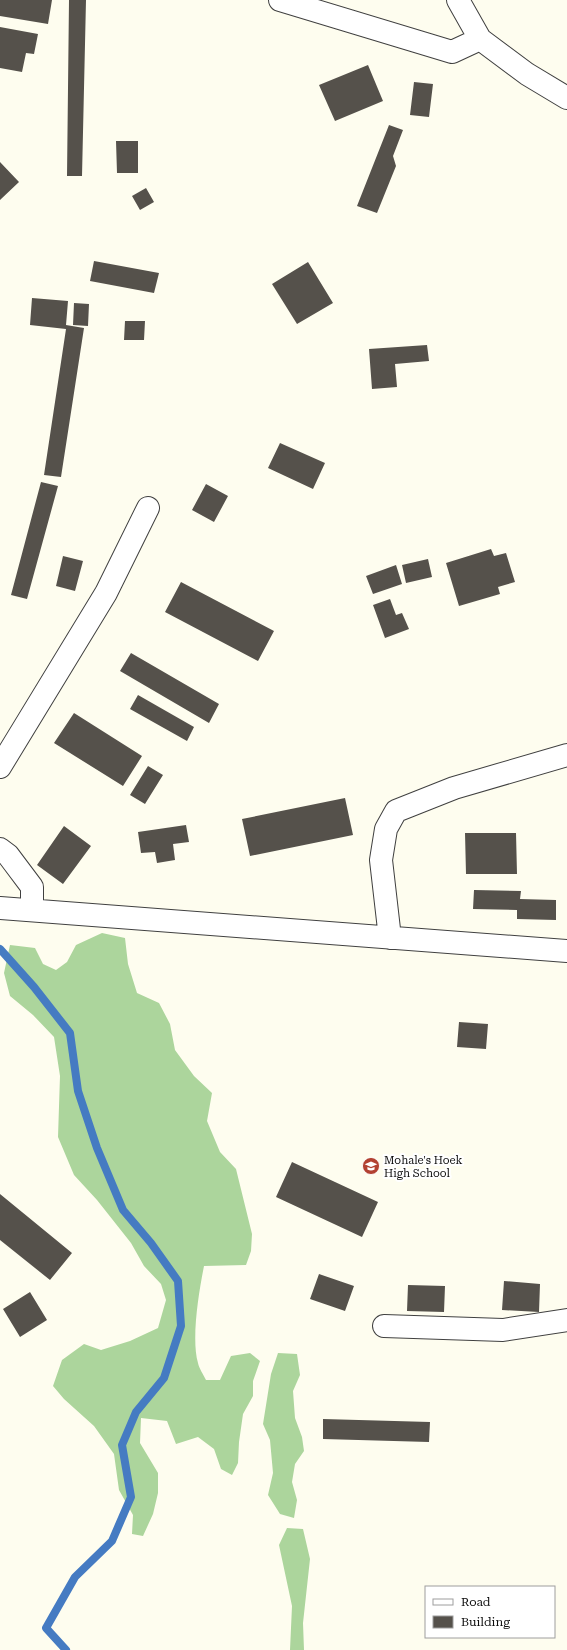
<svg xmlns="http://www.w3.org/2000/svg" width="567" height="1650" viewBox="0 0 567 1650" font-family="'Roboto Serif',serif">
<rect width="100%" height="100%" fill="#fefdef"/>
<path fill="#acd59c" d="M102,933L125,938L128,964L137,993L159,1003L170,1024L175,1050L194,1076L212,1093L207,1121L220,1152L236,1169L252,1234L251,1251L246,1265L204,1266C199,1291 191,1339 198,1363C199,1368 203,1374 206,1380H220L231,1356L250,1353L260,1361L253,1381V1396L243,1414L239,1442L238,1463L232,1475L221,1469L214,1449L198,1437L176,1444L167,1421L141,1418L140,1443L158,1473V1493L153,1514L143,1536L132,1534L133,1515L119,1490L114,1454L94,1426L64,1399L53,1386L62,1360L84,1344L101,1350L130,1341L158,1328L166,1300L161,1284L144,1266L131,1243L97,1200L74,1175L58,1137L60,1076L54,1037L33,1015L10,996L4,973L10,945L35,948L43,964L56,970L67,962L76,945Z
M278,1353L297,1354L300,1375L293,1391L295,1418L302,1437L304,1451L295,1464L292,1482L297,1500L294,1518L280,1514L268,1495L273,1473L270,1440L263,1424L271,1374Z
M287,1528L303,1529L310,1559L303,1623L304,1650H290L292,1606L279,1545Z"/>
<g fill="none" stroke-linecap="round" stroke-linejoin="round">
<path stroke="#457bc2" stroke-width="8" d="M0,949L34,987L70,1033L78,1091L97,1148L123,1210L151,1243L178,1281L181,1326L164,1378L136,1412L122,1445L131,1497L112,1541L75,1577L46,1628L66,1650"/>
</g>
<path fill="#55514b" d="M0,0H52L48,24L0,16Z
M69,0H86L82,176H67Z
M0,27L38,34L34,54L26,53L22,72L0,68Z
M368,65L383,101L335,121L319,85Z
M414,82L433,84L429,117L410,115Z
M389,125L403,130L393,156L396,166L377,213L357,206Z
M116,141H138V173H117Z
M0,162L19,182L0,200Z
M146,188L154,202L140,210L132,196Z
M94,261L159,273L154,293L90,281Z
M308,262L333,303L297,324L272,284Z
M32,298L68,301L66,325L84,328L61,477L44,475L66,329L30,325Z
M74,303L89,304L88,326L73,325Z
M125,321H145L144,340H124Z
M427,345L429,361L395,364L397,387L372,389L369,349Z
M280,443L325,463L313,489L268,468Z
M41,482L58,486L27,599L11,595Z
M206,484L228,496L214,522L192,510Z
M491,549L494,556L506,553L515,582L498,587L500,594L459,606L446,563Z
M63,556L83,561L75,591L56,586Z
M428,559L432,577L406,583L402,565Z
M396,565L402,584L373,594L366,576Z
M181,582L274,631L258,661L165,612Z
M390,599L396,615L402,613L409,629L385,638L373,605Z
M131,653L219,704L209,723L120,671Z
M138,695L194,727L187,741L130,709Z
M74,713L142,756L123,786L54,743Z
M148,766L163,775L145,804L130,795Z
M345,798L353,835L250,856L242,819Z
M186,825L189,842L173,844L175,860L157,863L155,852L141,853L138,832Z
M64,826L91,846L63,884L37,865Z
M465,833H516L517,874H466Z
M474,890L521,891L520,899L556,900V920L517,919V910L473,909Z
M459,1022L488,1024L486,1049L457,1047Z
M292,1162L378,1202L362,1237L276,1197Z
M0,1194L72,1253L50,1280L0,1240Z
M319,1274L354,1286L345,1311L310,1299Z
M504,1281L540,1284L539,1312L502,1310Z
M408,1285L445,1286L444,1312L407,1311Z
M30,1292L47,1320L20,1337L3,1309Z
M323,1419L430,1422L429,1442L323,1439Z"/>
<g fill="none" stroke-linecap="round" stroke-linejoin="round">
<g stroke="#404040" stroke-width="24">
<path id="minor" d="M280,0L452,52L480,39
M458,0L480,39L527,74L567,98
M0,767L106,593L148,508
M0,849L8,855L32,887V910
M0,908L567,951
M390,938L381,860L386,829L396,811L454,788L567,755
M384,1326L503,1330L567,1320"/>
</g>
<use href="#minor" stroke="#fff" stroke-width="22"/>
</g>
<defs>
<g id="school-disc" transform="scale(0.9)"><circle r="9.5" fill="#b24131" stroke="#fff"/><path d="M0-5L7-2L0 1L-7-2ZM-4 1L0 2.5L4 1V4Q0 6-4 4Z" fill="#fff"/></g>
</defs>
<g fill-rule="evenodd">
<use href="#school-disc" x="371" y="1166"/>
</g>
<g text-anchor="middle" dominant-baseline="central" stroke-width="4" stroke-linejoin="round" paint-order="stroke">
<g font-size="11" fill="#0d0d0d" stroke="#fff" text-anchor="start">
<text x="384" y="1160">Mohale's Hoek<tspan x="384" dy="13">High School</tspan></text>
</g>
</g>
<rect x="425" y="1586" width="130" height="52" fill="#ffffff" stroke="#9e9e9e"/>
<rect x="433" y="1599" width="20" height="6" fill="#ffffff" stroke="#9e9e9e"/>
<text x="461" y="1606" font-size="12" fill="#0d0d0d">Road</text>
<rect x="433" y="1616" width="20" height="12" fill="#55514b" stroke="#9e9e9e"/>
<text x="461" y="1626" font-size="12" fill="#0d0d0d">Building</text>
</svg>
